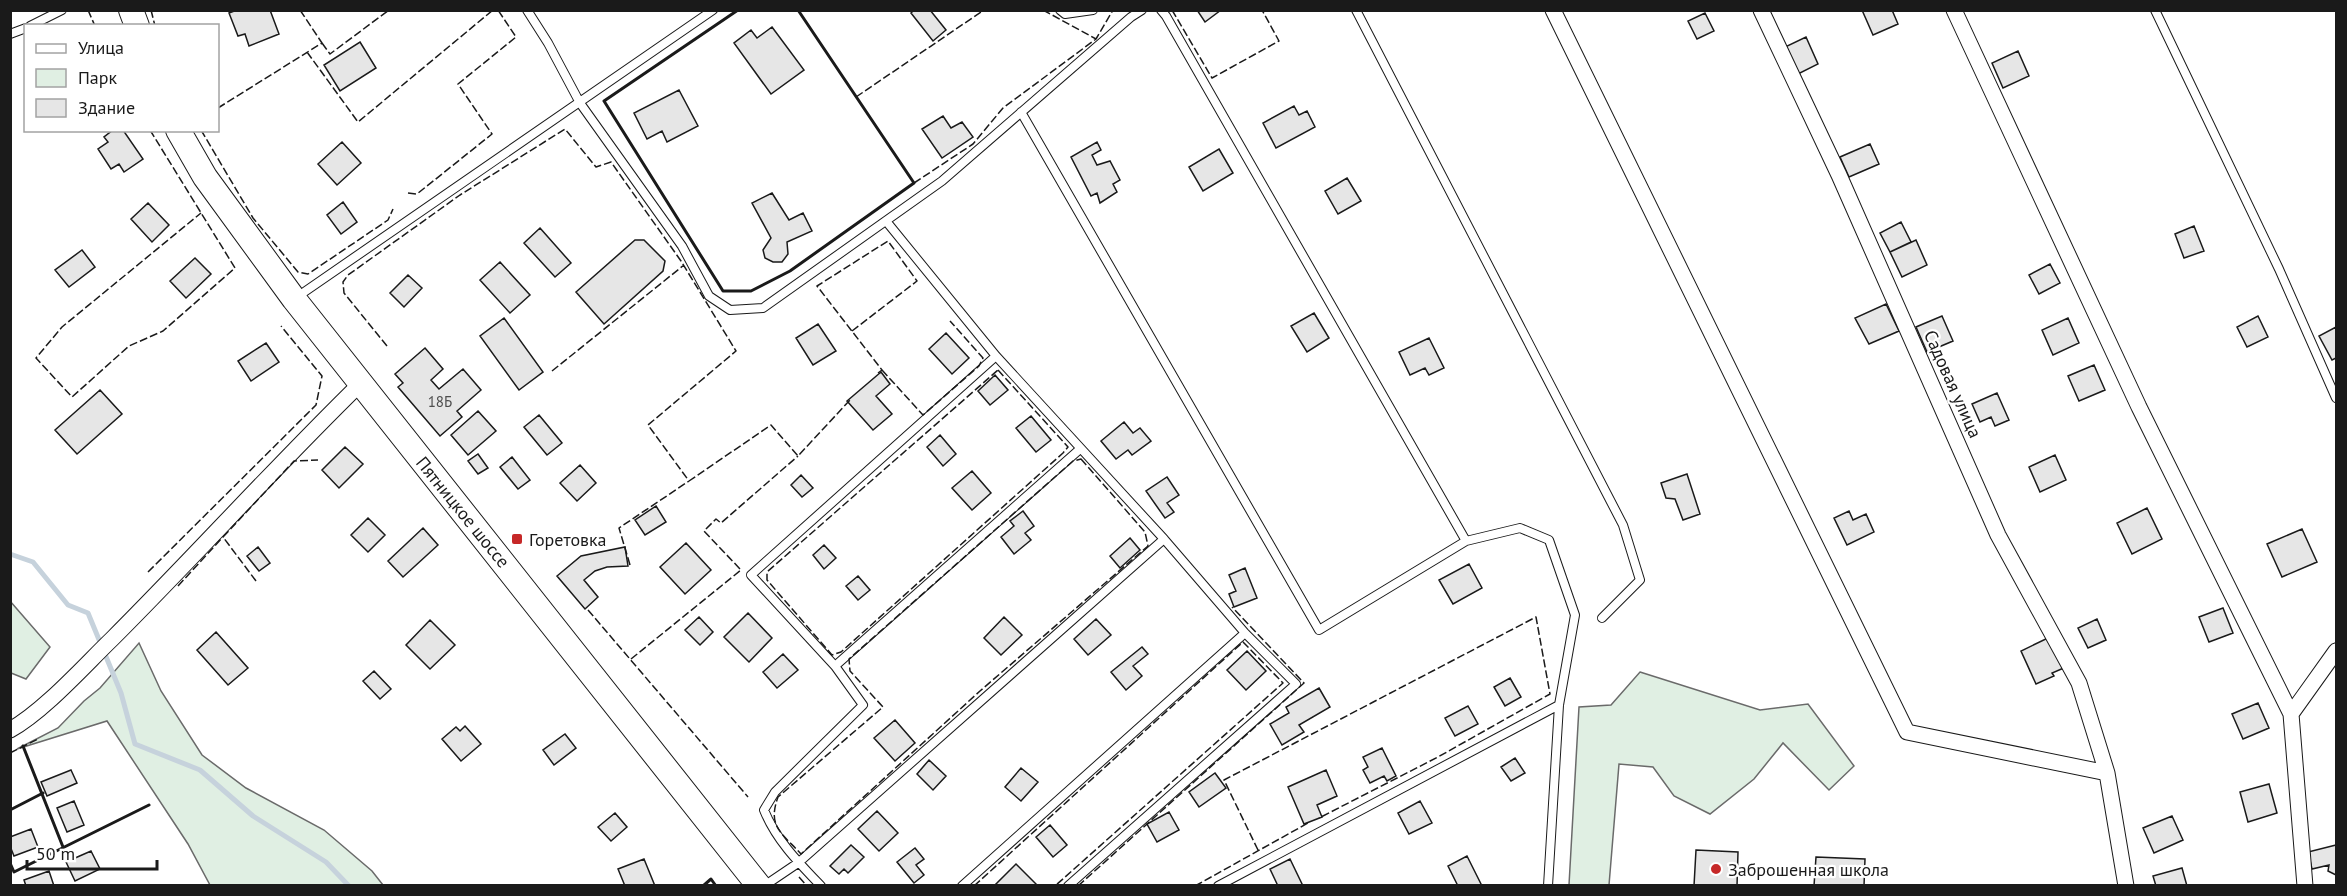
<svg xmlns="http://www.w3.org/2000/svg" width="2347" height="896" viewBox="0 0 2347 896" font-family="'PT Sans',sans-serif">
<rect width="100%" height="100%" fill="#fff"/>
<path fill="#e0efe3" stroke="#6a6a6a" stroke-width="1.5" d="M10,601L50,647L26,679L11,673Z
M139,643L161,691L202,755L246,788L324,830L372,871L383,885H210L188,844L107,721L17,749L58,728L84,701L100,688Z
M1640,672L1760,710L1808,704L1854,766L1829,790L1783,743L1754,779L1710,814L1674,796L1653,767L1619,764L1609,885H1569L1579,707L1611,705Z"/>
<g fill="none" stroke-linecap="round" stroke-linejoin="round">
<path stroke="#c6d2dc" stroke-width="5" d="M10,554L33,562L68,605L88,613L121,693L135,744L200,770L253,816L326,862L349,886"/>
</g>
<path fill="#e6e6e6" stroke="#1a1a1a" stroke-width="1.5" d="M237,10H270L279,34L249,46L245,34L238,36L229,13Z
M914,10H930L946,30L933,41L911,13Z
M1197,10H1221L1205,22Z
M1862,10H1892L1898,24L1873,35Z
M1705,13L1714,31L1697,39L1688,21Z
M772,27L804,70L771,94L734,43L751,30L757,38Z
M1806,37L1818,64L1798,74L1785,47Z
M360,42L376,68L340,91L324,65Z
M2018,51L2029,76L2003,88L1992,63Z
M679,90L698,126L667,142L662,131L647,139L634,113Z
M1294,106L1299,115L1307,111L1315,127L1276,148L1263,123Z
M943,116L951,128L962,122L973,137L942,158L922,129Z
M113,130H123L143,159L124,172L119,164L111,169L98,149L108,142L104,137Z
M342,142L361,163L337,185L318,164Z
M1097,142L1101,150L1092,155L1097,165L1110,161L1120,180L1113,184L1117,192L1100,203L1097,193L1091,196L1071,157Z
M1870,144L1879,164L1849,177L1840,157Z
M1219,149L1233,173L1203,191L1189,167Z
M1347,178L1361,201L1338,214L1325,191Z
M772,193L789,220L803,213L812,231L787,242L788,254L782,262H773L765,258L763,250L771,238L752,203Z
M343,202L357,222L341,234L327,215Z
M148,203L169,225L152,242L131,219Z
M1901,222L1911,242L1890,252L1880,233Z
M2194,226L2204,251L2184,258L2175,234Z
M540,228L571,263L555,277L524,243Z
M635,240H644L665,261L663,271L604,324L576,292Z
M1916,240L1927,265L1902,277L1890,252Z
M82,250L95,267L69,287L55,270Z
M195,258L211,274L186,298L170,281Z
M500,262L530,295L510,313L480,280Z
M2050,264L2060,283L2039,294L2029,275Z
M408,275L422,288L404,307L390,293Z
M1886,304L1899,331L1869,344L1855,318Z
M1314,313L1329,338L1307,352L1291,326Z
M1942,316L1953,341L1927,352L1916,327Z
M2258,316L2268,337L2247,347L2237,327Z
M504,318L543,372L519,390L480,336Z
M2068,318L2079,343L2053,355L2042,330Z
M818,324L836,351L813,365L796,338Z
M2336,327V358L2332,360L2319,336Z
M946,333L969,358L952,374L929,349Z
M1429,338L1444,368L1429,375L1425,368L1410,375L1399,352Z
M266,343L279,362L251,381L238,361Z
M425,348L443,369L431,380L439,389L463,369L481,390L457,411L462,417L440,436L398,387L403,383L395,374Z
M2094,365L2105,390L2079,401L2068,376Z
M881,372L890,384L876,396L892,414L873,430L847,401Z
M995,375L1008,390L990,405L978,391Z
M100,390L122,414L77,454L55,430Z
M1997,393L2009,420L1995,426L1991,417L1980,422L1972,404Z
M478,411L496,431L468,455L451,435Z
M539,415L562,443L547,455L524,427Z
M1031,416L1051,440L1036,452L1016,428Z
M1124,422L1133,433L1140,428L1151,441L1132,455L1128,450L1116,459L1101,441Z
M940,435L956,454L943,466L927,447Z
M345,447L363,464L339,488L322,470Z
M478,454L488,468L478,474L468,461Z
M2055,455L2066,480L2040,492L2029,467Z
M512,457L530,480L518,489L500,467Z
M580,465L596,483L577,501L560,483Z
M972,471L991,493L972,510L952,488Z
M1687,474L1700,514L1683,520L1675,499L1666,498L1661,483Z
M801,475L813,488L802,497L791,485Z
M1167,477L1179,495L1167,503L1174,512L1165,518L1146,491Z
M656,506L666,522L645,535L635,520Z
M2147,508L2162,539L2132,554L2117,523Z
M1023,511L1034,526L1025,533L1031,540L1014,554L1001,537L1014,526L1010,521Z
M1849,511L1853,520L1866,514L1874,532L1847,545L1834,518Z
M368,518L385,535L368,552L351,535Z
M423,528L438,545L403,577L388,561Z
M2302,529L2317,562L2282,577L2267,544Z
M1130,538L1140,550L1120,568L1110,556Z
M686,543L711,570L685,594L660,567Z
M824,545L836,558L824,569L813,555Z
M258,547L270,563L259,571L247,556Z
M625,547L628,566L607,567L595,571L584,580L598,597L585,609L557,576L581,556Z
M1469,564L1482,588L1453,604L1439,580Z
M1245,568L1257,598L1234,607L1229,594L1236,591L1229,575Z
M858,576L870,590L858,600L846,586Z
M2223,608L2233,633L2209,642L2199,617Z
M748,613L772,638L749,662L724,637Z
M699,617L713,632L700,645L685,630Z
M1004,617L1022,635L1001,655L984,638Z
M1096,619L1111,635L1088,655L1074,639Z
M2097,619L2106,640L2088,648L2078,628Z
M430,620L455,645L430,669L406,645Z
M216,632L248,668L228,685L197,650Z
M2052,636L2066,667L2052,673L2054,676L2036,684L2021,651Z
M1142,647L1148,654L1133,666L1142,676L1126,690L1111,672Z
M1247,651L1266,671L1246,690L1227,670Z
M783,654L798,670L777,688L763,672Z
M374,671L391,689L380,699L363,681Z
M1510,678L1521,697L1505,706L1494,687Z
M1319,688L1330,707L1299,725L1304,732L1282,745L1270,724L1289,713L1286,707Z
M2258,703L2269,728L2243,739L2232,714Z
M1468,706L1478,724L1455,736L1445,718Z
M895,720L915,743L895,761L874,738Z
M465,726L481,744L461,761L442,739L456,727L460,731Z
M565,734L576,748L554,765L543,750Z
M1382,748L1396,776L1387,781L1384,776L1370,783L1363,770L1368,767L1363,757Z
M1515,758L1525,773L1511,781L1501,767Z
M929,760L946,776L933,790L917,774Z
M1021,768L1038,782L1021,801L1005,787Z
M71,770L77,783L47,796L41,782Z
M1326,770L1337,796L1317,805L1322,817L1304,824L1288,787Z
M1215,773L1226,788L1199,807L1189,792Z
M2269,784L2277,813L2248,822L2240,792Z
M74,801L84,825L67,832L57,808Z
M1420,801L1432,823L1409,834L1398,813Z
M877,811L898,833L879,851L858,829Z
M1169,812L1179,830L1157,842L1147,824Z
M615,813L627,827L611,841L598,827Z
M2172,816L2183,840L2154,853L2143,828Z
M1050,825L1067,845L1053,857L1036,837Z
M31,829L38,847L14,856L10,846V837Z
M851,845L864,857L848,873L844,869L839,874L830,866Z
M2336,845V875L2328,871L2329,865L2312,869L2308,852Z
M915,848L924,859L916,865L924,875L914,883L897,862Z
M1696,850L1738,852L1737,886H1694Z
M91,851L100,869L75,881L66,862Z
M1467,856L1482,886H1458L1448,866Z
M1816,857L1865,859L1864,886H1814Z
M644,859L655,886H625L618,869Z
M1290,859L1303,886H1278L1270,869Z
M1016,864L1037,885L994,886Z
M2182,868L2187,886H2156L2153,876Z
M49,871L54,886H26L24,880Z"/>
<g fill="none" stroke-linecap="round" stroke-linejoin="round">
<g stroke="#1a1a1a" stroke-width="10">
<path id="service" d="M527,10L548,43L580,103L682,246L709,296L730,310L763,308L942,181L1131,17L1142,10
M1060,10L1065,14L1093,10
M1161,10L1166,16L1466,541
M1356,10L1623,525L1640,580L1602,618
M2155,10L2279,269L2336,398
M30,26L62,10
M10,34L26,28
M1021,112L1319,630L1466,541L1520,528L1549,540L1575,615L1559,705L1548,886
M886,221L996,356L1164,539L1245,633L1296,684L1068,886
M297,297L713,10
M835,666L1080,449
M764,886L798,863L1164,539
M821,886C799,863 776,840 764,810L775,792L863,705L835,666L751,575L996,356
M962,886L1245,633
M1218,886L1559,705"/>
</g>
<g stroke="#1a1a1a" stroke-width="17">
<path id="minor" d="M1553,10L1907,732L2107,773L2126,886
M1761,10L1839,175L1998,535L2079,683L2107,773
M1954,10L2139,407L2291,714
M10,730C44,711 84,666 112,639C196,555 275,467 360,384
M2305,886L2291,714L2336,651"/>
</g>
<g stroke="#1a1a1a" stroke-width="26">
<path id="primary" d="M131,10L137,26
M178,130L205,177L294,299L759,886"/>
</g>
<use href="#service" stroke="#fff" stroke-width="8"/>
<use href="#minor" stroke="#fff" stroke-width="15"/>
<use href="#primary" stroke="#fff" stroke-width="24"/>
<path stroke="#1a1a1a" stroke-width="1.5" stroke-dasharray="8 3" stroke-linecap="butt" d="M88,10L95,26
M151,10L155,26
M1043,10L1096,39
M1172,10L1212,78L1279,41L1262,10
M322,43L330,54L389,10
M307,52L358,122L493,10
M856,97L984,10
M218,108L322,43L300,10
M150,130L235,268L163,331L129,346L72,397L36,358L62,327L201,213
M201,130L253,218L298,272L308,274L388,220L393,209
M914,183L973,144L1003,108L1096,39L1113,10
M408,193L417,194L492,134L458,84L516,37L498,10
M852,331L917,281L888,241L817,286L882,370L878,373
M387,346L344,293L343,282L348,275L460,195L565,129L596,167L611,162L681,261L736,351L648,425L689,481L771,425L798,456L850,400
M882,370L923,415L979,366L983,358L950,321
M998,370L1068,447L1063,453L841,652L832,655L767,580V572Z
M552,371L684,265
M1081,459L1145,532L1148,546L980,691L801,854C782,833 767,827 778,797L883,707L850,671L849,659L1073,461Z
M630,565L619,528L689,481
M148,572L316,405L322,376L281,326
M256,581L223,537L294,461L318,460
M178,586L223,537
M588,610L748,797
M631,659L741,570L704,531L716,519L721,523L798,456
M10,753L38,739
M1258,850L1224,780L1536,617L1550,694L1438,757L1319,818
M799,877L807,886
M974,886L1243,642L1283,683L1055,886
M1078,886L1304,683L1232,607
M1195,886L1308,823"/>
<path stroke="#1a1a1a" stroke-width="3" d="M738,10L604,101L723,291H751L790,271L914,183L798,10
M23,746L63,847
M10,810L43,793
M10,863L14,872L149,805
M703,886L711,879L716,886"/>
</g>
<g fill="#c62828" stroke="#fff" stroke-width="2">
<rect x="511" y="533" width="12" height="12" rx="3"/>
<circle cx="1716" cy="869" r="6"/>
</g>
<g text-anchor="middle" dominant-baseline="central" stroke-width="4.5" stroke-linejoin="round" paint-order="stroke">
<g font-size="15" fill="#4d4d4d">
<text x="440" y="401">18Б</text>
</g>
<g font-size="18" fill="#1a1a1a" stroke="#fff">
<text transform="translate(1953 384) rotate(66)">Садовая улица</text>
<text transform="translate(463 512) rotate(51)">Пятницкое шоссе</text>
</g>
<g font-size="18" fill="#1a1a1a" stroke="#fff" text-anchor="start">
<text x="529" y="539">Горетовка</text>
<text x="1728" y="869">Заброшенная школа</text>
</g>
</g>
<rect width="2347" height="896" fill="none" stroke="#1a1a1a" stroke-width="24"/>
<rect x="24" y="24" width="195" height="108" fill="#ffffff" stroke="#a3a3a3" stroke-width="1.5"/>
<rect x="36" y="44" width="30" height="9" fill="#ffffff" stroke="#a3a3a3" stroke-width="1.5"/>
<text x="78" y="54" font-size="18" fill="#1a1a1a">Улица</text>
<rect x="36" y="69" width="30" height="18" fill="#e0efe3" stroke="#a3a3a3" stroke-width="1.5"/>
<text x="78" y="84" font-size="18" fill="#1a1a1a">Парк</text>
<rect x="36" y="99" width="30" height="18" fill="#e6e6e6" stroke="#a3a3a3" stroke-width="1.5"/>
<text x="78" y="114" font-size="18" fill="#1a1a1a">Здание</text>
<path d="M27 860v9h130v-9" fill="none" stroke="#1a1a1a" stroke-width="3"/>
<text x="36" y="860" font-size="18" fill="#1a1a1a" stroke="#ffffff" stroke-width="4.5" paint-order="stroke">50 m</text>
</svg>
